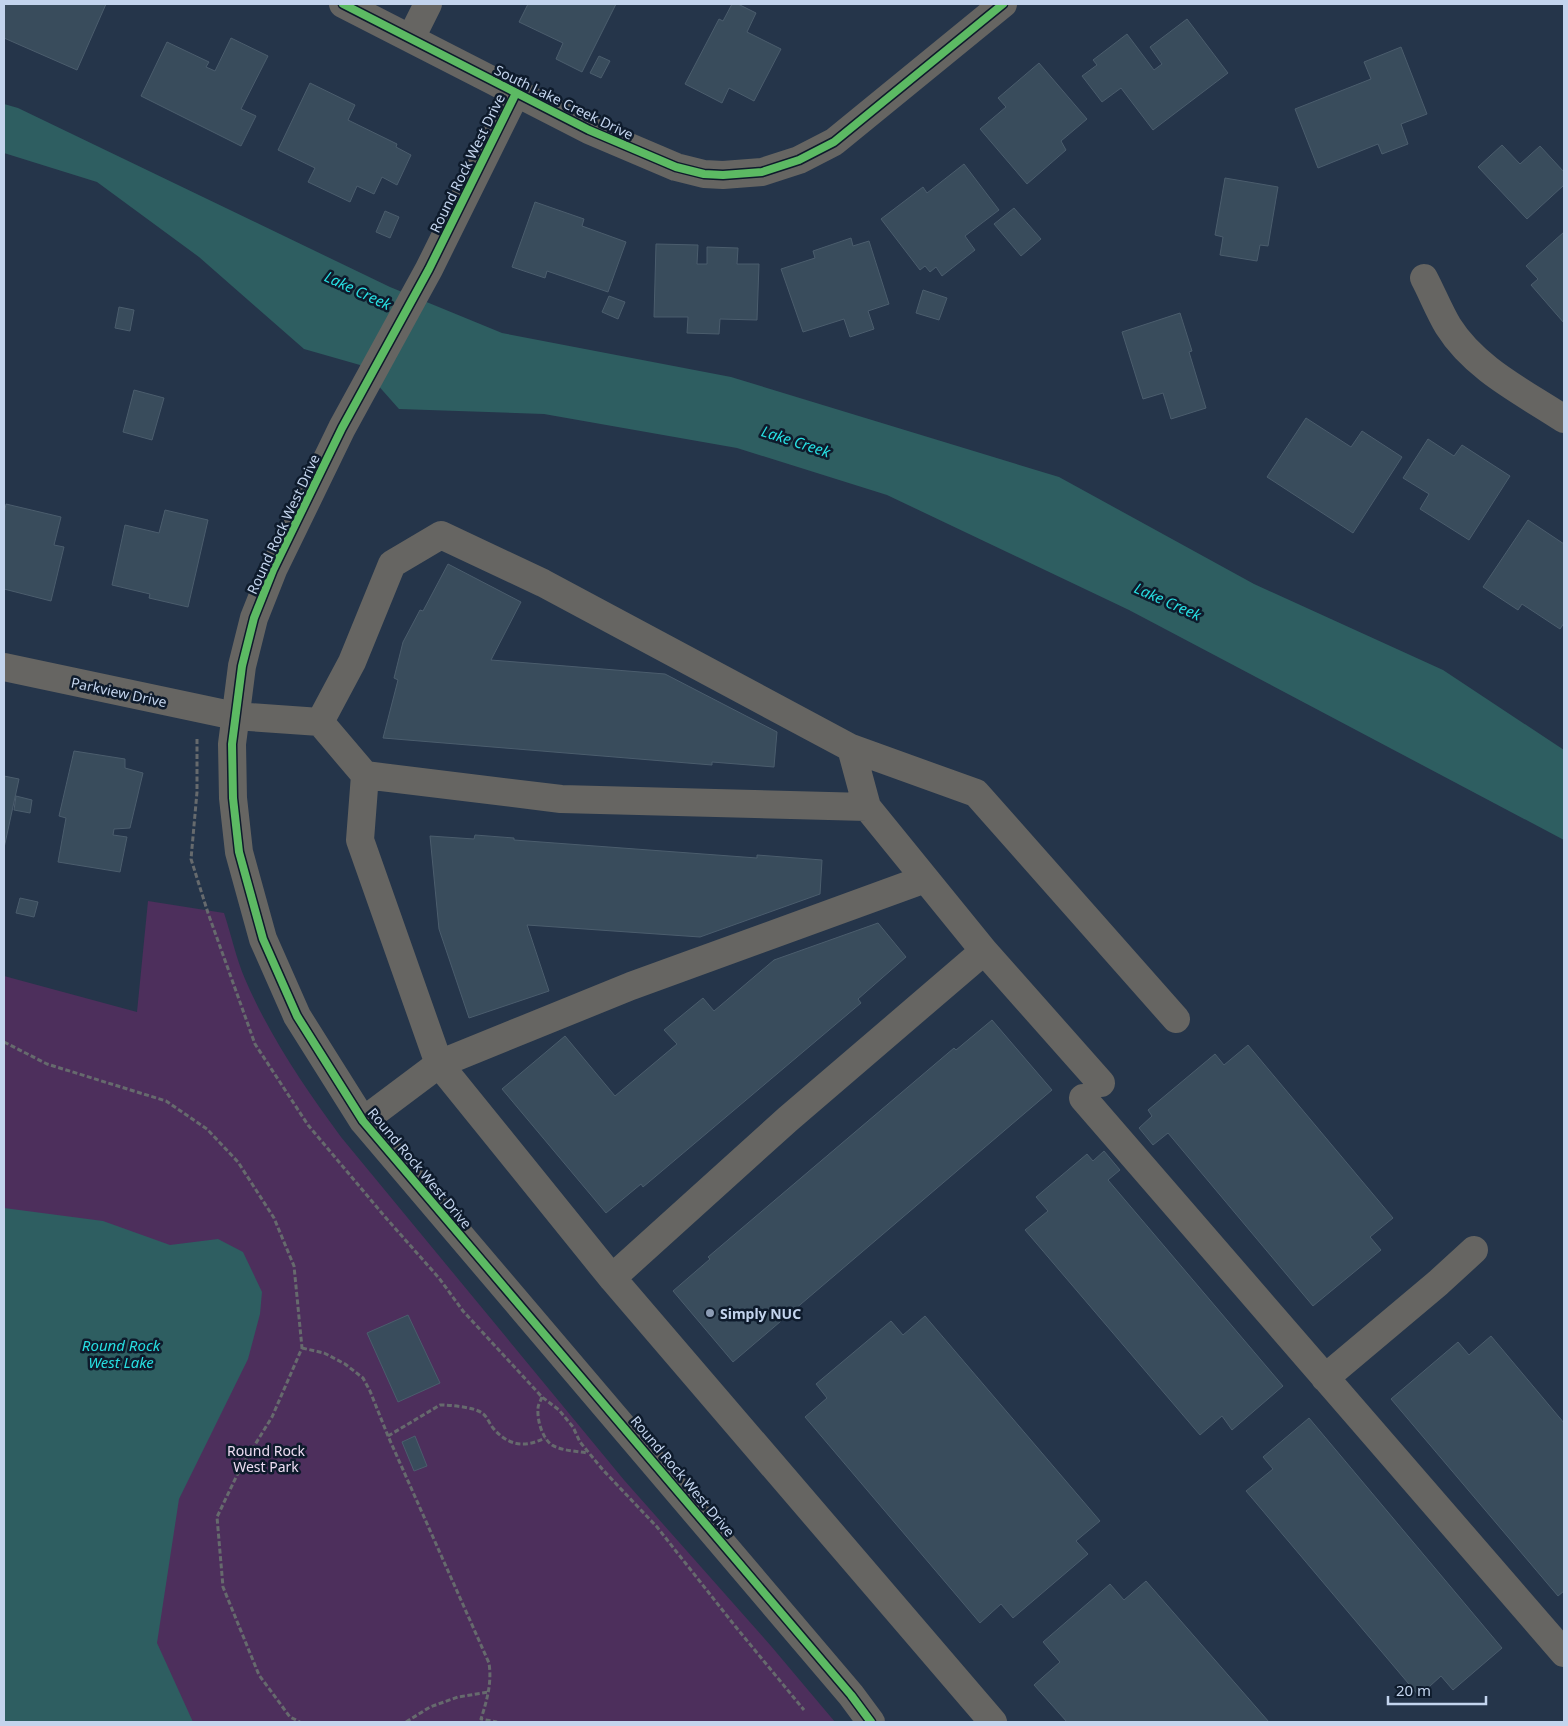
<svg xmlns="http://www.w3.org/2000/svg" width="1568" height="1726" viewBox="0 0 1568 1726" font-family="'Noto Sans',sans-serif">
<rect width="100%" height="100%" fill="#25354a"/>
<path fill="#4d2f5c" d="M148,901L224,913C231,934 236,958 245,979C269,1035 305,1088 341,1137L624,1480L771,1646L835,1722H4V976L137,1012Z"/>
<path fill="#2e5e61" d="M4,104L18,108L390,287L502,333L731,377L1059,477L1254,584L1443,670L1564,750V840L1129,610L887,495L737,448L544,414L399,409L360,365L304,349L199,257L97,182L4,153Z
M4,1208L103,1221L170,1245L218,1239L243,1252L262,1292L260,1314L248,1359L179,1499L157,1643L193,1722H4Z"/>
<path fill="#394c5c" stroke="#4b5d6d" d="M4,4H106L77,70L4,38Z
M528,4H616L582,72L556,59L563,43L519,22Z
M732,4H738L756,13L747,32L781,49L754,101L729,88L722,103L685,84L719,19L723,21Z
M1187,19L1228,73L1153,130L1121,88L1102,102L1082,76L1097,65L1093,60L1127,34L1154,70L1162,64L1150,47Z
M231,38L268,56L241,109L256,116L241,146L141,96L167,42L209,62L206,67L215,71Z
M1401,47L1427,114L1401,124L1408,144L1382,154L1378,144L1318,168L1295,109L1371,79L1364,62Z
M599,56L610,61L601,78L590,73Z
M1039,63L1087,119L1061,141L1066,150L1027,184L980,129L1006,107L998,98Z
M310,83L355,105L348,120L397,144L396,147L411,155L397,185L382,177L374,194L357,186L350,202L308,182L315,168L278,150Z
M1502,145L1520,164L1540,146L1564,172V185L1527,219L1478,167Z
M964,164L999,210L965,236L975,250L942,276L936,267L930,272L925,266L920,270L881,219L923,187L927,193Z
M1225,178L1278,187L1268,246L1260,245L1257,261L1220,255L1223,237L1215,235Z
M535,202L584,219L582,226L626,242L608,292L547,271L545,278L512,267Z
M1014,208L1041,239L1021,256L994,224Z
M385,211L399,217L390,238L376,232Z
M1564,232V323L1531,285L1538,279L1526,266Z
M851,238L853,246L869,241L889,304L868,311L874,329L850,337L844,319L803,332L781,269L815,258L813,251Z
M656,244L698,245L697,264H707V247L738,248L737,264H759L757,320L720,319L719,334L687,333L688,317H654Z
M923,290L947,298L939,320L916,313Z
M609,296L625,302L618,319L602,312Z
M119,307L134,310L130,331L115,328Z
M1180,313L1192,351L1189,352L1206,408L1171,419L1163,393L1143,399L1122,332Z
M134,390L164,398L152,440L123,432Z
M1306,418L1351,447L1362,431L1402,457L1353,533L1267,477Z
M1428,439L1454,456L1462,445L1510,476L1469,540L1420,509L1429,494L1403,478Z
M6,504L61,517L54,545L64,547L51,601L4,589V514Z
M165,510L208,520L188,607L149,598L150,594L112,585L125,525L159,533Z
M1528,520L1564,544V623L1560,629L1522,604L1518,610L1483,587Z
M448,564L521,602L491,660L665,674L777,732L774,767L712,762V765L383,738L398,680L394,678L403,642L420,610L423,611Z
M74,751L125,759V768L143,773L130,828L114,829L113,835L127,837L120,872L58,862L66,818L59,816Z
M4,776L19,779L4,848Z
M16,796L32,800L30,813L14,810Z
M475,835L514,838V840L757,858V855L822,860L820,894L700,937L527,925L549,991L469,1018L439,929L430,836L474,839Z
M20,898L38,902L34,917L16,913Z
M878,923L906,957L858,999L861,1003L643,1187L641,1184L606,1213L502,1089L565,1036L615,1096L677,1044L664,1030L703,998L714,1011L774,960Z
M992,1020L1052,1090L733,1362L673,1291L710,1259L708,1257L954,1048L956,1050Z
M1248,1045L1393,1218L1370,1237L1381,1250L1313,1306L1168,1133L1153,1145L1139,1128L1152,1116L1148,1110L1215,1054L1224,1065Z
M1104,1151L1120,1170L1108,1180L1283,1386L1232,1430L1222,1416L1200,1435L1025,1230L1048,1211L1036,1197L1087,1154L1093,1161Z
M408,1315L440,1383L398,1402L367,1333Z
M925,1316L1100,1521L1076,1541L1088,1554L1013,1618L1001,1604L980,1623L805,1417L827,1398L816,1384L891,1321L903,1335Z
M1491,1336L1564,1423V1591L1558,1596L1391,1399L1458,1342L1469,1355Z
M1309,1418L1502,1648L1453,1690L1441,1676L1419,1696L1246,1491L1273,1469L1263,1457Z
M415,1436L427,1466L414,1471L402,1442Z
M1146,1581L1269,1722H1067L1034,1685L1060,1662L1043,1642L1110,1584L1124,1600Z"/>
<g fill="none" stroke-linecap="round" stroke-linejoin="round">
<path stroke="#666a6d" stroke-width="3" stroke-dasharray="5 2.5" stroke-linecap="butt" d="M197,739V792L191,859L208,913L255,1044L308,1125L386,1218L439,1278L463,1311L542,1397L559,1410L573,1427L580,1442L603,1470L657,1527L735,1626L804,1710
M4,1042L47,1064L166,1101L207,1129L238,1162L274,1218L294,1266L302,1348L272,1417L240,1469L217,1517L223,1587L259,1675L290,1717L300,1722
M302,1348L324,1353L345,1364L363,1378L370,1391L388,1436L489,1663C492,1683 487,1700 481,1719L497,1722
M542,1397C541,1400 538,1405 538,1408C537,1420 542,1438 552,1445C562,1451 576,1451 588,1453
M388,1436L440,1405C450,1405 474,1407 482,1413C487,1416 489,1423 493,1428C508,1446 525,1448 545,1438
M406,1722L430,1707L458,1697L489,1692"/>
<path stroke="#666562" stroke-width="28" d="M343,4L589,130L676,167L704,174L723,175L762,172L799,160L834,142L1003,4
M411,38L428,4
M516,93L429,269L342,428L273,570L254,618L242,666L232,744L233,798L239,852L263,939L297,1016L363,1121L851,1695L871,1722
M1424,278C1432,293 1439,311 1448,326C1475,369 1523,392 1564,419
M4,667L235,716L320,722L365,775L561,799L867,807L984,951L788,1119L612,1278L439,1064L360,840L365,775
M320,722L352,662L392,564L441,535L543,583L851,748L867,807
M851,748L976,793L1176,1019
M984,951L1101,1083
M1083,1098L1564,1653
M363,1121L439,1064L631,986L925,879
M612,1278L993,1722
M1325,1378L1438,1283L1474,1250"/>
<g stroke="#0e1b2c" stroke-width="11">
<path id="cycleway" d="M343,4L589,130L676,167L704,174L723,175L762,172L799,160L834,142L1003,4
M516,93L429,269L342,428L273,570L254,618L242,666L232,744L233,798L239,852L263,939L297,1016L363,1121L851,1695L871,1722"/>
</g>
<use href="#cycleway" stroke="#5cba63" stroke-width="8"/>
</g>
<circle fill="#8c9cb4" stroke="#0e1b2c" stroke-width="2" cx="710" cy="1313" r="5"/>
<g text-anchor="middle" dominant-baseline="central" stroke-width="5" stroke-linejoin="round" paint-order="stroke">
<g font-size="14" fill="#c3d4ed" stroke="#0e1b2c">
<text transform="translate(564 102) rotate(26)">South Lake Creek Drive</text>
<text transform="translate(467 163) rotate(-64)">Round Rock West Drive</text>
<text transform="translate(283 524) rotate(-65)">Round Rock West Drive</text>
<text transform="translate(119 692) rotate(12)">Parkview Drive</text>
<text transform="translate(420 1168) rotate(50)">Round Rock West Drive</text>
<text transform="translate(683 1476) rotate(50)">Round Rock West Drive</text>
</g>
<g font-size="14" font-weight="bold" fill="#c3d4ed" stroke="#0e1b2c" text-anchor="start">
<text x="720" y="1313">Simply NUC</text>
</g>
<g font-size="14" fill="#edddf2" stroke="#0e1b2c">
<text x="266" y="1450">Round Rock<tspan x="266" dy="16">West Park</tspan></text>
</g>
<g font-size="15" font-style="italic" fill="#27dfe2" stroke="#0e1b2c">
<text transform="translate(358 290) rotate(25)">Lake Creek</text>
<text transform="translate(796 441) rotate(18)">Lake Creek</text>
<text transform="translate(1168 601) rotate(24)">Lake Creek</text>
<text x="121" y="1345">Round Rock<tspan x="121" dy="17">West Lake</tspan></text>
</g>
</g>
<rect width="1568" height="1726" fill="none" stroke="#c3d4ed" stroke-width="10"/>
<path d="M1388 1696v8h98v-8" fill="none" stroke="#c3d4ed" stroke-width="2.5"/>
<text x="1396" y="1696" font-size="15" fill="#c3d4ed" stroke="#0e1b2c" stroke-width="4" paint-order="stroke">20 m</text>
</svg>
